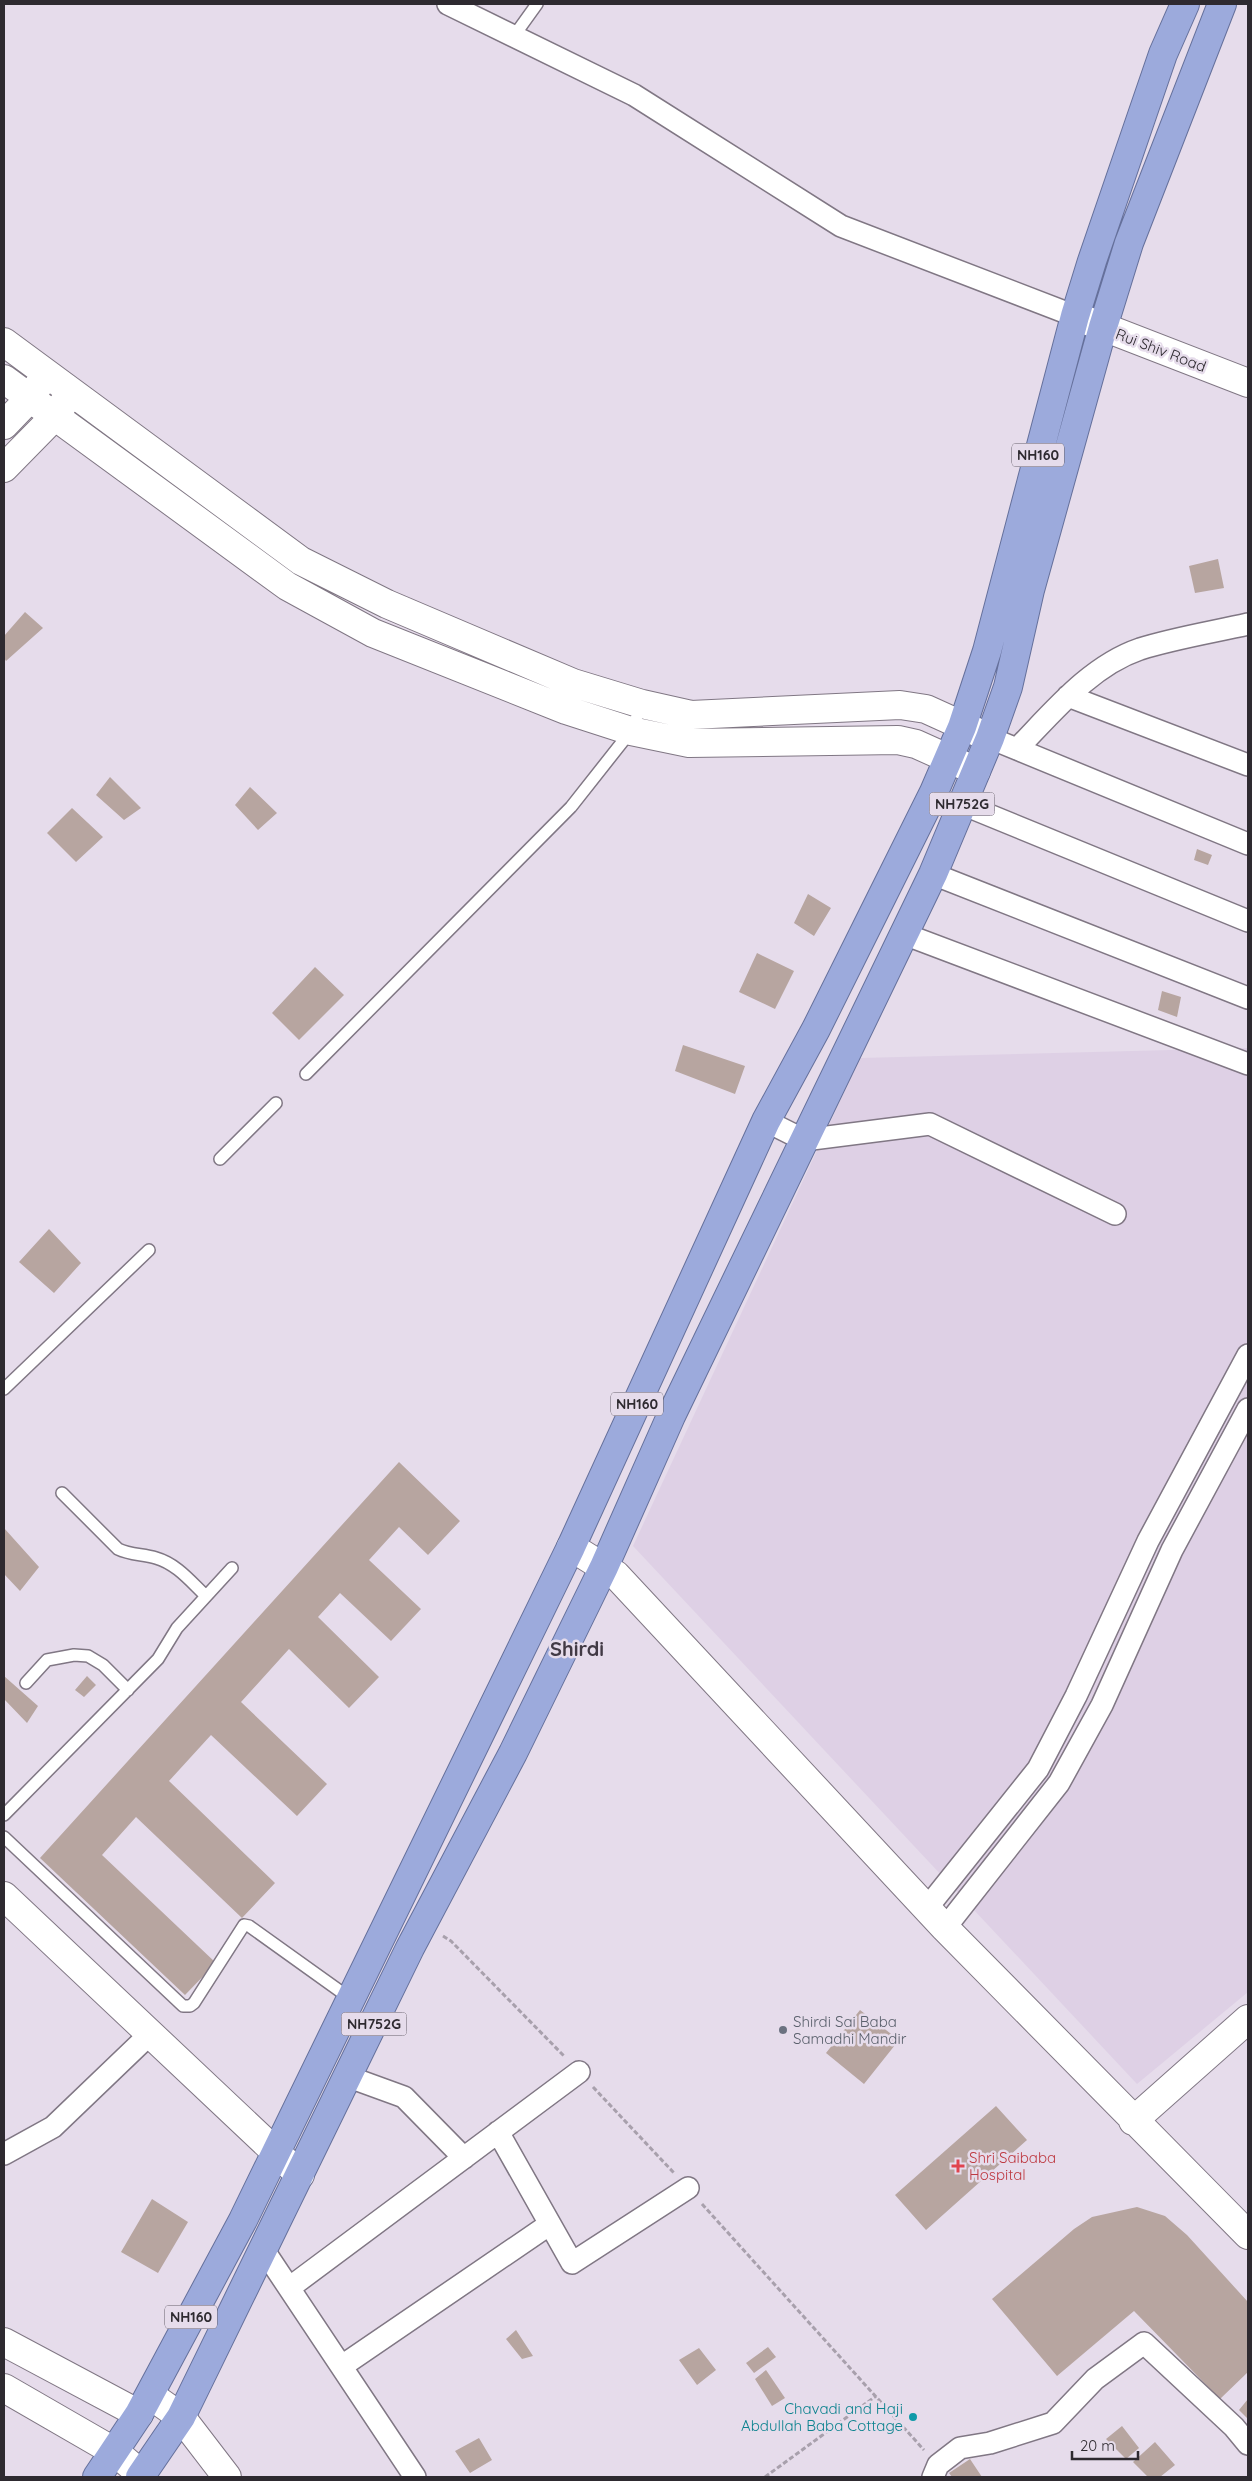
<svg xmlns="http://www.w3.org/2000/svg" width="1252" height="2481" viewBox="0 0 1252 2481" font-family="Quicksand,sans-serif">
<rect width="100%" height="100%" fill="#e6dceb"/>
<path fill="#ded0e5" d="M1248,1048V1992L1137,2084L633,1546L860,1058Z"/>
<path fill="#b7a5a0" d="M1218,559L1224,588L1195,593L1189,566Z
M25,612L43,628L6,661L4,658V636Z
M110,777L141,808L124,820L96,795Z
M250,787L277,813L258,830L235,805Z
M72,808L103,837L76,862L47,833Z
M1197,849L1212,855L1208,865L1194,860Z
M808,894L831,908L814,936L794,923Z
M757,953L794,971L775,1009L739,992Z
M315,967L344,995L299,1040L272,1013Z
M1162,991L1181,997L1177,1017L1158,1010Z
M683,1045L745,1066L735,1094L675,1071Z
M49,1229L81,1263L54,1293L19,1262Z
M399,1462L460,1521L428,1555L399,1527L369,1560L421,1609L391,1641L340,1593L318,1617L379,1677L349,1708L289,1649L241,1702L327,1784L297,1816L211,1735L169,1781L275,1883L242,1918L136,1817L102,1855L216,1963L185,1995L40,1858Z
M4,1528L39,1567L20,1591L4,1574Z
M4,1676L38,1706L27,1723L4,1699Z
M87,1676L96,1685L84,1697L75,1690Z
M860,2010L899,2040L864,2084L826,2053Z
M996,2106L1027,2140L926,2230L895,2195Z
M152,2199L188,2222L158,2273L121,2252Z
M1137,2207L1165,2216L1187,2235L1248,2302V2372L1220,2399L1134,2311L1057,2376L992,2299L1074,2229L1092,2217Z
M516,2330L533,2356L522,2359L506,2339Z
M768,2347L776,2357L754,2373L746,2363Z
M699,2348L716,2370L697,2385L679,2360Z
M766,2370L785,2398L772,2406L755,2379Z
M1248,2399V2419L1239,2410Z
M1122,2426L1139,2448L1126,2459L1106,2439Z
M479,2438L492,2460L470,2473L455,2451Z
M1155,2442L1175,2465L1160,2477H1148L1133,2462Z
M970,2459L982,2477H952L949,2473Z"/>
<g fill="none" stroke-linecap="round" stroke-linejoin="round">
<g stroke="#807784" stroke-width="14">
<path id="service" d="M514,36L537,4
M306,1074L571,807L631,731L642,704
M220,1159L276,1103
M4,1389L149,1250
M62,1493L118,1549C130,1555 143,1554 156,1558C177,1564 191,1582 206,1596
M26,1683L47,1660L74,1655L88,1656L103,1665L128,1690
M4,1815L158,1659L177,1628L232,1568
M4,1837L183,2006H190L194,2003L244,1925L249,1926L351,1999"/>
</g>
<g stroke="#807784" stroke-width="24">
<path id="minor" d="M448,4L634,95L841,226L1075,316
M1068,696L1248,765
M990,738L1248,844
M1017,749C1053,712 1090,666 1140,649C1175,638 1213,632 1248,624
M962,804L1248,921
M933,874L1248,998
M904,934L1248,1064
M766,1121L804,1140L930,1124L1115,1214
M927,1908L1038,1769L1076,1696L1148,1541L1248,1355
M945,1928L1059,1783L1102,1705L1172,1550L1248,1409
M349,2077L404,2097L464,2158
M498,2132L572,2263L688,2188
M4,2154L53,2127L150,2034
M263,2249L415,2477
M289,2288L579,2072
M342,2366L550,2224
M933,2477L938,2465L960,2448L990,2443L1053,2423L1095,2379L1144,2343L1234,2427L1248,2444"/>
</g>
<g stroke="#807784" stroke-width="30">
<path id="tertiary" d="M1075,316L1248,383
M4,342L301,561L387,604L573,683L642,704L691,715L900,705L926,709L990,738
M4,379L287,586L373,633L566,710L631,731L689,743L898,740L916,744L976,771
M4,425L30,398L40,383
M4,468L55,416L65,401
M571,1547L616,1575L945,1928L1248,2235
M4,1896L300,2175
M1133,2121L1248,2019"/>
</g>
<g stroke="#807784" stroke-width="30">
<path id="secondary" d="M4,2342L139,2414
M4,2388L115,2452L142,2475
M150,2395L181,2417L227,2477"/>
</g>
<g stroke="#65709b" stroke-width="30">
<path id="trunk" d="M97,2477L139,2414L243,2220L571,1547L766,1121L816,1029L934,792L962,727L987,651L1075,316L1092,261L1163,54L1185,4
M140,2477L181,2417L410,1948L513,1753L604,1567L671,1416L933,874L990,738L1008,687L1030,590L1103,327L1129,243L1222,4"/>
</g>
<path stroke="#a8a0ac" stroke-width="3" stroke-dasharray="5 2.5" stroke-linecap="butt" d="M443,1936L451,1941L565,2057
M593,2087L674,2173
M702,2204L924,2450
M765,2477L876,2396"/>
<use href="#service" stroke="#fff" stroke-width="11"/>
<use href="#minor" stroke="#fff" stroke-width="21"/>
<use href="#tertiary" stroke="#fff" stroke-width="28"/>
<use href="#secondary" stroke="#fff" stroke-width="28"/>
<use href="#trunk" stroke="#9caadc" stroke-width="28"/>
</g>
<circle fill="#6b7280" stroke="#e6dceb" stroke-width="2" cx="783" cy="2030" r="5"/>
<path fill="#e0444e" stroke="#e6dceb" stroke-width="2" d="M955.5 2158.5h5v5h5v5h-5v5h-5v-5h-5v-5h5z"/>
<circle fill="#0f9aa8" stroke="#e6dceb" stroke-width="2" cx="913" cy="2417" r="5"/>
<g text-anchor="middle" dominant-baseline="central" stroke-width="5" stroke-linejoin="round" paint-order="stroke">
<g fill="#e6dceb" stroke="#655f68" stroke-width="1">
<rect x="1012" y="443.5" width="52" height="23" rx="4"/>
<rect x="929.5" y="792.5" width="65" height="23" rx="4"/>
<rect x="611" y="1392.5" width="52" height="23" rx="4"/>
<rect x="341.5" y="2012.5" width="65" height="23" rx="4"/>
<rect x="165" y="2305.5" width="52" height="23" rx="4"/>
</g>
<g font-size="14" font-weight="bold" fill="#2e2a30">
<text x="1038" y="455">NH160</text>
<text x="962" y="804">NH752G</text>
<text x="637" y="1404">NH160</text>
<text x="374" y="2024">NH752G</text>
<text x="191" y="2317">NH160</text>
</g>
<g font-size="15" fill="#2e2a30" stroke="#e6dceb">
<text transform="translate(1161 350) rotate(21)">Rui Shiv Road</text>
</g>
<g font-size="15" fill="#5b616d" stroke="#e6dceb" text-anchor="start">
<text x="793" y="2021">Shirdi Sai Baba<tspan x="793" dy="17">Samadhi Mandir</tspan></text>
</g>
<g font-size="15" fill="#be3a42" stroke="#e6dceb" text-anchor="start">
<text x="969" y="2157">Shri Saibaba<tspan x="969" dy="17">Hospital</tspan></text>
</g>
<g font-size="15" fill="#0d838f" stroke="#e6dceb" text-anchor="end">
<text x="903" y="2408">Chavadi and Haji<tspan x="903" dy="17">Abdullah Baba Cottage</tspan></text>
</g>
<g font-size="20" font-weight="bold" fill="#423a45" stroke="#e6dceb">
<text x="577" y="1648">Shirdi</text>
</g>
</g>
<rect width="1252" height="2481" fill="none" stroke="#2e2a30" stroke-width="10"/>
<path d="M1072 2451v8h66v-8" fill="none" stroke="#2e2a30" stroke-width="2.5"/>
<text x="1080" y="2451" font-size="15" fill="#2e2a30" stroke="#e6dceb" stroke-width="4" paint-order="stroke">20 m</text>
</svg>
